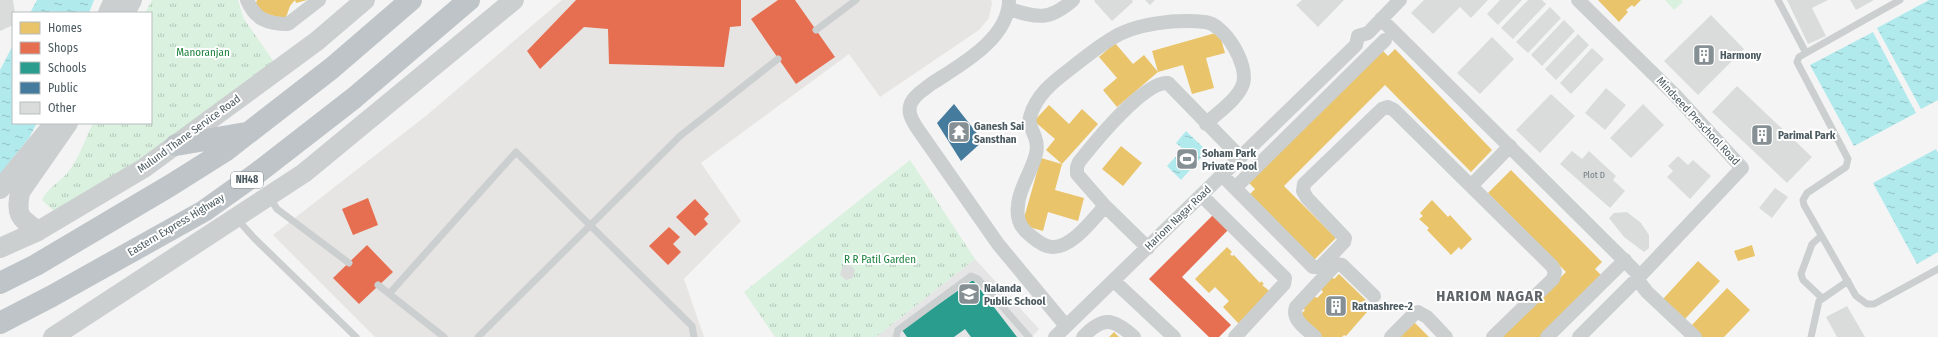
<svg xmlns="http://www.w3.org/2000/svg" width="1938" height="337" viewBox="0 0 1938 337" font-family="'Fira Sans Condensed',sans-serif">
<defs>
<pattern id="grass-tufts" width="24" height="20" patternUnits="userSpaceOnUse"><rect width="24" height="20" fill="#daf1df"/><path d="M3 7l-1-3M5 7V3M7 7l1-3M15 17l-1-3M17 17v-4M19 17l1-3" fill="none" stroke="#b3c6b8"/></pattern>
<pattern id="water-ripples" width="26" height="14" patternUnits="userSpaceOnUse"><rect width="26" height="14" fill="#b1eaed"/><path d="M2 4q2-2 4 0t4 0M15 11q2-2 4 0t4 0" fill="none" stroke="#92c1c3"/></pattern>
</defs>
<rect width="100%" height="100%" fill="#f4f4f4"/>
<path fill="#e7e5e3" d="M562,0H991L992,3L989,18L979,30L880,97L849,54L701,163L741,221L684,279L704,337H375L273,235L427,115Z"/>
<path fill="#e6e5e6" d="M975,259L1039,329L1032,337H876Z"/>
<path fill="url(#grass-tufts)" d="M152,0H238L244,19L274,62L152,154L57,214L42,200C49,186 58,184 67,173C79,159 85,139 93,123H151V13H145Z
M1665,0H1681L1683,2L1674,10Z
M910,160L975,259L876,337H775L744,292Z"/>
<path fill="url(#water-ripples)" d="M37,0H94L89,13H30Z
M1929,0H1938V100L1921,109L1877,28Z
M1873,32L1916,113L1854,146L1810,65Z
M13,45V123H37L29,138L0,174V70Z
M1186,131L1207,151L1181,180L1167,166L1183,149L1176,143Z
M1936,149L1938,153V252L1917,264L1873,183Z"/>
<path fill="#e9c46a" d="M257,0H295L290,6L285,20L254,9Z
M295,0H307L296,3Z
M1598,0H1641L1634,7L1632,5L1626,10L1628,12L1619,22Z
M1219,32L1225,53L1206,58L1214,88L1192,94L1183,65L1158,72L1152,51Z
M1115,43L1133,64L1144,55L1158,72L1117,107L1103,90L1117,78L1099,57Z
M1380,48L1388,56L1395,49L1492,150L1471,172L1385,85L1284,186L1336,238L1313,261L1248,196L1255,189L1247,181Z
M1049,105L1069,124L1082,109L1098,124L1062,164L1046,150L1055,139L1034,121Z
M1121,146L1142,163L1123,186L1102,169Z
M1041,158L1062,164L1055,190L1084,198L1078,221L1048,212L1043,231L1022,225Z
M1511,170L1602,262L1595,269L1603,277L1542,337H1500L1566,272L1488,193Z
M1432,200L1448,217L1450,215L1472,239L1461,250L1459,247L1451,255L1427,230L1429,228L1419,219L1423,216L1420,213Z
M1752,245L1755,256L1738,261L1734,251Z
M1227,247L1232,252L1230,254L1232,256L1234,255L1260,283L1261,281L1264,284L1262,285L1272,293L1240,325L1223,307L1229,301L1215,287L1209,293L1195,279Z
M1698,261L1720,281L1685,319L1663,299Z
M1339,274L1370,304L1364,309L1367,312L1346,336L1344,335L1342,337H1320L1299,316L1305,310L1302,307L1314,296L1317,298L1323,292L1321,289L1332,277L1334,279Z
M1727,288L1750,310L1724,337H1702L1691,326Z
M1412,320L1429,337H1395Z
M1114,332L1119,337H1109Z"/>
<path fill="#e76f51" d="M576,0H741V26L730,27L724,67L609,64L608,29L584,27L540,69L527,51Z
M778,0H795L835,57L796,84L751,19Z
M368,198L378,225L353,235L342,209Z
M695,199L709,214L704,219L708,224L695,236L676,217Z
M1213,215L1228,230L1182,277L1231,325L1219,337H1209L1149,279Z
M669,227L680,237L673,244L681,252L668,265L649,246Z
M367,245L393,272L359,304L333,278Z"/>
<path fill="#2a9d8f" d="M973,280L1017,337H971L965,329L954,337H907L902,330Z"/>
<path fill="#457b9d" d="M954,104L983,141L961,161L937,123Z"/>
<path fill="#dadcdc" d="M0,0H13L15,13H13V25L0,31Z
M1095,0H1132L1133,2L1112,21L1094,1Z
M1145,0H1155L1150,5Z
M1302,0H1344L1318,27L1296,5Z
M1424,0H1488L1471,18L1460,7L1433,34L1411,13Z
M1500,0H1522L1498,25L1487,14Z
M1528,0H1542L1546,4L1513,39L1501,28Z
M1787,0H1828L1812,8L1826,36L1808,44Z
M1850,0H1874L1856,10Z
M1550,7L1561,18L1528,53L1516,42Z
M1711,15L1744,49L1698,95L1664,61Z
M1564,20L1575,31L1542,66L1531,55Z
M1578,34L1589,45L1556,80L1545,69Z
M1492,37L1514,59L1480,94L1457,73Z
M1592,48L1604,59L1571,94L1560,83Z
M1737,86L1812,157L1787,183L1712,112Z
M1606,88L1626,105L1605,130L1585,113Z
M1551,94L1575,116L1540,153L1516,130Z
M1643,104L1664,125L1631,158L1610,138Z
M1572,151L1582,159L1589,151L1616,176L1613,180L1625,191L1610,208L1560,164Z
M1678,156L1688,165L1693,160L1711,176L1690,199L1667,177L1673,171L1668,166Z
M1775,188L1788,197L1772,218L1759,208Z
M1627,212L1641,223L1649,235V248L1644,252L1624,237L1609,218L1614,213Z
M849,264L855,270L853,278L846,280L840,275L842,267Z
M1847,306L1865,337H1837L1826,317Z"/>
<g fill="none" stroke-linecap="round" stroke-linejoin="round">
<path stroke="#cbcfcf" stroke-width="7" d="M1778,0L1806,53L1900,0
M816,30L856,0
M1806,53L1799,57L1797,62L1848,159L1846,167L1807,193L1803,200L1804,205L1856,296L1867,304H1874L1938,269
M269,197L277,209L349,263
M237,219L254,238L356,337
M1821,236L1812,244L1801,274L1803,280L1822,298
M378,285L444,337
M389,294L516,152L692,326L694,337
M478,337L680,136L778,59
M896,337L898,330L971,276L978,279L1029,337
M1811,337L1819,301L1848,281"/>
<path stroke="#cbcfcf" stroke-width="14" d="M247,0C255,19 267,24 288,24L319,0
M1009,0C1009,39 960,65 931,84C924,90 915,94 911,103C907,112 912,120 917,128L998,244L1066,326
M1578,0L1675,95L1742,168L1640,276L1579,337
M1009,9C1038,18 1049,21 1073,0
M1381,19L1640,276
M1222,175L1313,267H1320L1344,242L1345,238L1307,198L1303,191L1304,184L1382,109L1388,107L1394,110L1552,266L1555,272L1553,279L1493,337
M1471,186L1510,146
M1235,188L1385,40
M1201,195L1285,278L1284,284L1235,337
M1105,206C1093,219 1072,248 1052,247C1045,247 1037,241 1031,236C1020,228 1016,219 1018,205C1019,188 1032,171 1036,154C1040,136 1027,128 1030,117C1036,95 1053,82 1070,69C1083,59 1096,48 1111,39C1135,23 1177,19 1205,22C1225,24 1249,65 1243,84C1238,99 1218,112 1206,124
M1148,248L1105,206L1077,174V167L1079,162C1094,143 1144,81 1168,83L1240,157
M1637,279L1647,292L1695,337
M1114,281L1174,337
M1055,337L1356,45L1358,36L1368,33L1400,0
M1083,337C1103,316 1113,318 1134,337
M1315,337C1307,329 1291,320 1296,307L1336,264L1342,265L1374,296
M1391,337L1414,314L1418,312L1427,317L1446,337
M1547,337L1625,260"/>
<path stroke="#cccfd0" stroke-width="20" d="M108,13L114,0
M125,13L132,0
M0,189L48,131L52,123
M38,231C19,217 16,216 20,192L68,123
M0,248L38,231L144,168L317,41L365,0
M53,337L304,173L514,0"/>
<path stroke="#bec4c7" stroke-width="22" d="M176,145L246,133
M0,283L36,265L171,185L225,151L332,68L411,0
M0,323L52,296L204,211L256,174L354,98L469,0"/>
</g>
<defs>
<g id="building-square" transform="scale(1.15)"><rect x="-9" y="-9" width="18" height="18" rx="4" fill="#869094" stroke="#fff"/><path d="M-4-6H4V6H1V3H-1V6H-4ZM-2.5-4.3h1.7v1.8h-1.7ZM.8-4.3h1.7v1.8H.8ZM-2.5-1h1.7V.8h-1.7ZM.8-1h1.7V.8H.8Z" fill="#fff"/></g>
<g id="temple-square" transform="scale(1.15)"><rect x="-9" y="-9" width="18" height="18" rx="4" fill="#869094" stroke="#fff"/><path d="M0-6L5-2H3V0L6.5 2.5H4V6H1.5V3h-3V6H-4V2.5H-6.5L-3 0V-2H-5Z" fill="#fff"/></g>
<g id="stadium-square" transform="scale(1.15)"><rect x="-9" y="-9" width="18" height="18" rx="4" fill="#869094" stroke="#fff"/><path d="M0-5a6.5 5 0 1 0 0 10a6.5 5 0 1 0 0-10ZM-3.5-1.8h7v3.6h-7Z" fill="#fff"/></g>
<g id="school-square" transform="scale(1.15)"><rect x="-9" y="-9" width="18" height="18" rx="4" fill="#869094" stroke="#fff"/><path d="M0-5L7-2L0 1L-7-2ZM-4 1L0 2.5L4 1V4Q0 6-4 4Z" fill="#fff"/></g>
</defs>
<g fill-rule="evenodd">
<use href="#building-square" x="1704" y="55"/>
<use href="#temple-square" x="959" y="132"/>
<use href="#building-square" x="1762" y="135"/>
<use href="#stadium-square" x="1187" y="159"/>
<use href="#school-square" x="969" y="294"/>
<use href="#building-square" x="1336" y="306"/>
</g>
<g text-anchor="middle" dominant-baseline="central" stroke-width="4" stroke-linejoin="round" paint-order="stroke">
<g font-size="9" fill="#707c80">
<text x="1594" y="175">Plot D</text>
</g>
<rect fill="#fff" stroke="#818c90" stroke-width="1" x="231" y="172" width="32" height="16" rx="3"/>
<g font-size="10" font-weight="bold" fill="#4b5a60">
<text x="247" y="180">NH48</text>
</g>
<g font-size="11" fill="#1c813e" stroke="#fff">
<text x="203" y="52">Manoranjan</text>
<text x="880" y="259">R R Patil Garden</text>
</g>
<g font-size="11" font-weight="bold" fill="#4b5a60" stroke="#fff" text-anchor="start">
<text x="1720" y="55">Harmony</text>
<text x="974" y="126">Ganesh Sai<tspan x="974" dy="13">Sansthan</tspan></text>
<text x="1778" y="135">Parimal Park</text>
<text x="1202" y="153">Soham Park<tspan x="1202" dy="13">Private Pool</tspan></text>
<text x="984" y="288">Nalanda<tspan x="984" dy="13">Public School</tspan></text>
<text x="1352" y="306">Ratnashree-2</text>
</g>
<g font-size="11" fill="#4b5a60" stroke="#fff">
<text transform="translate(1698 121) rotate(47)">Mindseed Preschool Road</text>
<text transform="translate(189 134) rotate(-36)">Mulund Thane Service Road</text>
<text transform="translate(1178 218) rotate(-44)">Hariom Nagar Road</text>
<text transform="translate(176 225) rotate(-31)">Eastern Express Highway</text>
</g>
<g font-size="15" font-weight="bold" letter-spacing="1" fill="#5f6468" stroke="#fff">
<text x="1490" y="296">HARIOM NAGAR</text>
</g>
</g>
<rect x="12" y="12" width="140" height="112" fill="#ffffff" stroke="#b7bdbf"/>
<rect x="20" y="22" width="20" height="12" fill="#e9c46a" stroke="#b7bdbf"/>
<text x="48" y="32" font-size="12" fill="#4b5a60">Homes</text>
<rect x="20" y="42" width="20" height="12" fill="#e76f51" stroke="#b7bdbf"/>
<text x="48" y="52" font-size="12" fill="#4b5a60">Shops</text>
<rect x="20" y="62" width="20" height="12" fill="#2a9d8f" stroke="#b7bdbf"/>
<text x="48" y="72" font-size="12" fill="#4b5a60">Schools</text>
<rect x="20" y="82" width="20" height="12" fill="#457b9d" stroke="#b7bdbf"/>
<text x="48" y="92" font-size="12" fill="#4b5a60">Public</text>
<rect x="20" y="102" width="20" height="12" fill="#dadcdc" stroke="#b7bdbf"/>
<text x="48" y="112" font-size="12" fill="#4b5a60">Other</text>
</svg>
